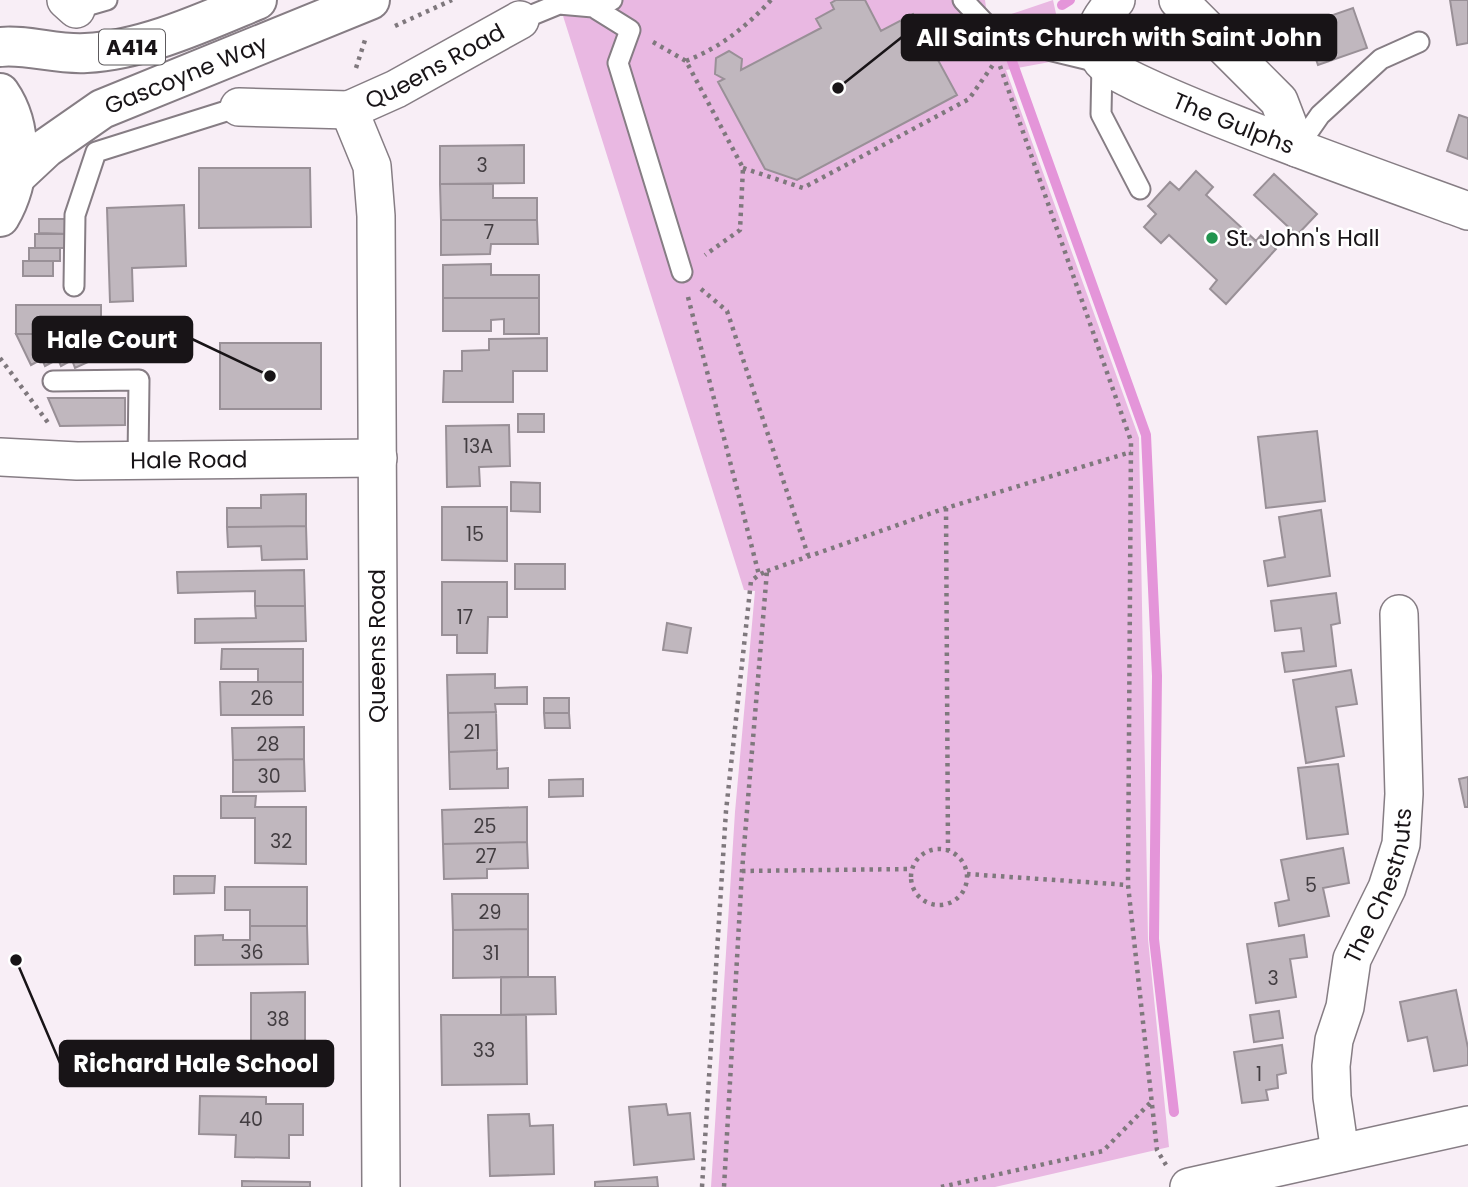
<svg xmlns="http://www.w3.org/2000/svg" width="1468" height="1187" viewBox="0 0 1468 1187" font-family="Poppins,sans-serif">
<rect width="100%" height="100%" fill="#f8eef6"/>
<path fill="#e9b8e2" d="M558,0H985L988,22L1053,0L1066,59L1006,70L1139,438L1148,939L1169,1147L995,1187H711L735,812L755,591L744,590Z"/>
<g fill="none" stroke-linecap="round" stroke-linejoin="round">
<path stroke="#e495d9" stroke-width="10" d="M1062,5L1070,0
M1008,50L1146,435L1157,676L1154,939L1174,1112"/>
</g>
<path fill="#c0b7be" stroke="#999097" stroke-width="2" d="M836,0H865L881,31L913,14L957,95L797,180L765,169L718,82L724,79L715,74L716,58L729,51L742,59L741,70L821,28L816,19L834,9L831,3Z
M1450,0H1468V43L1457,45Z
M1353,8L1367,48L1318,65L1304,25Z
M1459,115L1468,118V159L1447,151Z
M524,145V183L440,184V146Z
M199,168H310L311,227L199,228Z
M1196,171L1213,187L1206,195L1256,241L1261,235L1276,249L1226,304L1210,289L1217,280L1169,235L1161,243L1144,227L1156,214L1148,206L1170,182L1179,190Z
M1274,174L1317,214L1297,235L1254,195Z
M440,184H493V198H537V220H441Z
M184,205L186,266L132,268L133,301L110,302L107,208Z
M39,219H70V234L39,233Z
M441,220H537L538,244H491L490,254L441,255Z
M35,234H65V248H35Z
M29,248H60V261H29Z
M23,261H53V276H23Z
M491,264V275H539V298H443V265Z
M443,298H539V334H504V319L491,320V331H443Z
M16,305H101V334H16Z
M16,334H74L88,362L75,368L72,360L61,366L58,359L45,366L42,359L31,365Z
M547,338V371H513V402H443L444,371H462V351L489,350V339Z
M220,343H321V409H220Z
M48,398H125V425L60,426Z
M518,414H544V432H518Z
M509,425L510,466L479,467L480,486L447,487L446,426Z
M1317,431L1325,501L1266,508L1258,437Z
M511,482L540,483V512L511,511Z
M306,494V526L227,527V508H261V495Z
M442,507H507V561L442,560Z
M1321,510L1330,576L1268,586L1264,561L1285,557L1279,517Z
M306,526L307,559L262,560L261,546L228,547L227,527Z
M515,564H565V589H515Z
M304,570L305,606H255V591L178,593L177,572Z
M442,582H507V617H488L487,653H457V635H442Z
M1336,593L1340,623L1331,625L1336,666L1285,672L1282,653L1304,651L1301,628L1275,631L1271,601Z
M255,606H305L306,641L195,643V619L256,618Z
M667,623L691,628L687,653L663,650Z
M222,649H303V682H258V669H221Z
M1351,670L1357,704L1336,707L1344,756L1306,763L1293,680Z
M495,674V688L527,687V704H495L496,712L448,713L447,675Z
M220,682H303V715H221Z
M544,698H569V713H544Z
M496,712L497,750L449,752L448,713Z
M544,713H569L570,728H545Z
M304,727V759L233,760L232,728Z
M497,750V769L508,768V788L450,789L449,752Z
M304,759L305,791L233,792V760Z
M1338,764L1348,834L1307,839L1298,768Z
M1468,777V807H1465L1459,779Z
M583,779V796L549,797V780Z
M221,796H256L255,807H306V864L255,863V818H221Z
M527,807V842L443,844L442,810Z
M527,842L528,868L487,869V878L444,879L443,844Z
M1343,848L1349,883L1323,888L1329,916L1279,926L1275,903L1289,900L1281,860Z
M174,876H215L214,893L174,894Z
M225,887H307V926H250V910H225Z
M452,894H528V929L453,930Z
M250,926H307L308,964L195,965V936L223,935V940H250Z
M528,929V977L453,978V930Z
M1304,935L1307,957L1290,959L1296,997L1256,1003L1247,944Z
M501,977H555L556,1014L501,1015Z
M1456,990L1468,1048V1065L1434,1071L1427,1037L1408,1041L1400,1002Z
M305,992V1046H251V993Z
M1279,1011L1283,1038L1254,1042L1250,1015Z
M441,1015H526L527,1084L442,1085Z
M1282,1045L1286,1073L1277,1075L1278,1088L1266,1090L1268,1100L1242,1103L1234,1052Z
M200,1096L266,1097V1104H303V1135H289V1158L235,1157L236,1135L199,1134Z
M666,1104L668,1115L690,1113L694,1159L634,1165L629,1107Z
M529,1114L530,1126L553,1125L554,1174L490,1176L488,1115Z
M657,1177L658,1187H595V1182Z
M242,1181L310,1182V1187H242Z"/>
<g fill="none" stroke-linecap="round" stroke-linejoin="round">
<g stroke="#867d84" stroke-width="23">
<path id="lane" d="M963,0L999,38L1102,63L1101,114L1140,189
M593,7L630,30L618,63L682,272
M76,9L107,0
M520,20L559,4L593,7L612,0
M1297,148L1320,115L1381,59L1419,42
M74,286L75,215L96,152L239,107
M53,381L139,380L138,460"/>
</g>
<g stroke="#867d84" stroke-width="40">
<g id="street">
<path d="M66,0L76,9"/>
<path id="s1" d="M1116,0C1099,18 1087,36 1101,60C1115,86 1420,193 1468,211"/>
<path d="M1178,0L1279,101L1297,148"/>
<path d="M239,107L349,110"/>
<path id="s2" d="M0,457L77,461L378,458"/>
<path id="s3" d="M1340,1153L1332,1097L1331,1066L1334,1040L1345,1007L1352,959L1387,888L1401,844L1404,794L1399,614"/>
<path id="s4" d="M381,1187L376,216L372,166L349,110L396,89L520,20"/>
<path d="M1189,1187L1468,1125"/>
</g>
</g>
<g stroke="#867d84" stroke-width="42">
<g id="highway">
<path d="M0,47C27,44 57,55 86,53C144,50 204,22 257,0"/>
<path d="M0,93C25,129 21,181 0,217"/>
<path id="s5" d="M16,176L46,148L102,109L370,0"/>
</g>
</g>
<path stroke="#7f787d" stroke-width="4.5" stroke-dasharray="3.5 5" stroke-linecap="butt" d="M395,26L452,0
M653,42L686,61L743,168L740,230L705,255
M686,61C721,47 746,27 771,0
M1000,66L1131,441L1128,885L1157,1150L1166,1165
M356,68L365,40
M743,168L803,188L969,99L995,62
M701,289L727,311L808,555
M688,297L759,575L767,571L742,871L724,1187
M0,358L49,424
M946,508L948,851
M767,571L946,508L1131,452
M911 877a28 28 0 1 1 56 0a28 28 0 1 1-56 0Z
M742,871L912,869
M967,874L1128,885
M702,1187L726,811L751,581L759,575
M941,1187L1103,1151L1151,1102"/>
<use href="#lane" stroke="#fff" stroke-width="19"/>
<use href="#street" stroke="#fff" stroke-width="37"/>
<use href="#highway" stroke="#fff" stroke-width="38"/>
</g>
<circle fill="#21944e" stroke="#fff" stroke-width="2.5" cx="1212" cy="238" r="7"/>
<g text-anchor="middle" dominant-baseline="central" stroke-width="5" stroke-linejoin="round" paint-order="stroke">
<g font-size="19" fill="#423d41">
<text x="482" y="165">3</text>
<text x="489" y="232">7</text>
<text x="478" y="446">13A</text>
<text x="475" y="534">15</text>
<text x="465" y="617">17</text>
<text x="262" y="698">26</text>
<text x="472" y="732">21</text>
<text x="268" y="744">28</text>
<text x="269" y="776">30</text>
<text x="485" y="826">25</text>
<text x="281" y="841">32</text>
<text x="486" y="856">27</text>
<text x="1311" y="885">5</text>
<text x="490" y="912">29</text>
<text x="252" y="952">36</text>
<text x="491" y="953">31</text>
<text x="1273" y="978">3</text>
<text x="278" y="1019">38</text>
<text x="484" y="1050">33</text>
<text x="1259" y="1074">1</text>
<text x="251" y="1119">40</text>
</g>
<rect fill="#fff" stroke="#5d5a5d" stroke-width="2" x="99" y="29.5" width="66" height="35" rx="5"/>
<g font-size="21" font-weight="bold" fill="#181417">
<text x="132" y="47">A414</text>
</g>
<g font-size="23" fill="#181417" stroke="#fff">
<text stroke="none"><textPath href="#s4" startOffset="1178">Queens Road</textPath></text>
<text stroke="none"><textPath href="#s5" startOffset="200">Gascoyne Way</textPath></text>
<text stroke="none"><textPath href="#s1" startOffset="215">The Gulphs</textPath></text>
<text stroke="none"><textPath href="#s2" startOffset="189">Hale Road</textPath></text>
<text transform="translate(377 646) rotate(-90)">Queens Road</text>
<text stroke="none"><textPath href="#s3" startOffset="276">The Chestnuts</textPath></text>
</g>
<g font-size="23" fill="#181417" stroke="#fff" text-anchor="start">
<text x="1226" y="238">St. John's Hall</text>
</g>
</g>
<path fill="none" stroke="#181417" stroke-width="2.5" d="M838 88L902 37M270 376L192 339M16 960L60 1063"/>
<g fill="#181417" stroke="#fff" stroke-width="2.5">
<circle cx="838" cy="88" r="7"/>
<circle cx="270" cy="376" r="7"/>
<circle cx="16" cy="960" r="7"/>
</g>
<g fill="#181417" stroke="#181417" stroke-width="2.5">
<rect x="902" y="15" width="434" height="45" rx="7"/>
<rect x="33" y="317" width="159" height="45" rx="7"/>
<rect x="60" y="1041" width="273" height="45" rx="7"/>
</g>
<g font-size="24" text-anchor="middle" font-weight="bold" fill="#fff">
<text x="1119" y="46">All Saints Church with Saint John</text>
<text x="112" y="348">Hale Court</text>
<text x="196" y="1072">Richard Hale School</text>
</g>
</svg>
